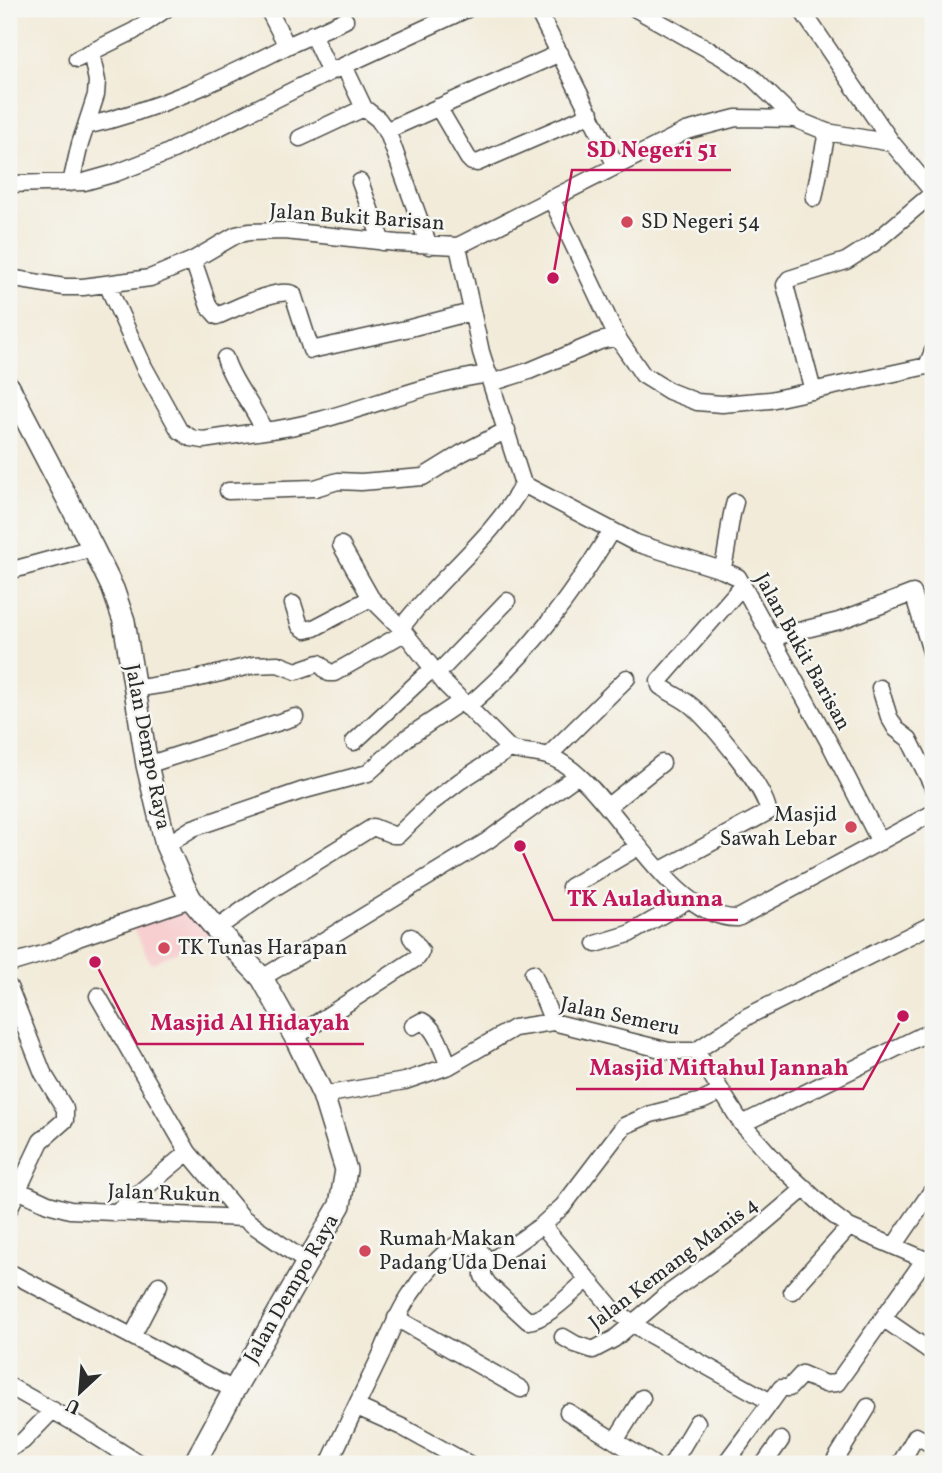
<svg xmlns="http://www.w3.org/2000/svg" width="942" height="1473" viewBox="0 0 942 1473" font-family="Vollkorn,serif">
<rect width="100%" height="100%" fill="#f6f6f2"/>
<filter id="ink" filterUnits="userSpaceOnUse"><feTurbulence type="fractalNoise" baseFrequency=".0143" numOctaves="2"/><feDisplacementMap in="SourceGraphic" scale="14" xChannelSelector="R" yChannelSelector="G"/><feConvolveMatrix kernelMatrix="1 2 1 2 8 2 1 2 1" color-interpolation-filters="sRGB"/></filter>
<filter id="wash" filterUnits="userSpaceOnUse"><feTurbulence type="fractalNoise" baseFrequency=".00686" numOctaves="4" result="noise"/><feDisplacementMap in="SourceGraphic" scale="28" xChannelSelector="R" yChannelSelector="G"/><feGaussianBlur stdDeviation="1.57" result="paint"/><feColorMatrix in="noise" values="0 0 0 0 0 0 0 0 0 0 0 0 0 0 0 0 0 1.4 0 .05"/><feComposite in="paint" operator="in"/></filter>
<g filter="url(#wash)">
<rect width="100%" height="100%" fill="#f2ebd9"/>
<path fill="#f7cfd0" d="M190,902L218,932L151,964L132,926Z"/>
</g>
<g filter="url(#ink)">
<g fill="none" stroke-linecap="round" stroke-linejoin="round">
<g stroke="#494845" stroke-width="19">
<path id="minor" d="M268,9L287,46L345,20
M537,9L616,166
M636,9L722,57L752,77L795,119
M801,9L892,143L933,192
M312,34L330,72
M77,59L134,31L166,9
M344,66L364,108L378,119L388,133
M438,107L468,158L472,162L477,163L591,114
M86,126C157,110 222,79 287,46
M300,138L364,108
M360,182L382,242
M71,183L80,144L96,95L97,81L91,52
M9,184L84,182L116,173L165,154L330,72L467,9
M551,198L617,337L643,375L669,391L697,402L722,404L770,400L927,366L933,351
M814,198L827,132
M429,246L388,133L390,129L560,53
M458,246L481,352L523,484C493,539 438,578 401,628L445,684L510,749C523,753 535,752 547,756C558,759 571,768 579,776C622,813 677,921 738,918L933,813
M193,260L209,307L217,316C235,309 277,287 293,294L311,350L410,328L471,312
M9,278L64,287H83L150,278L193,260L236,235L249,232L285,231L397,243L458,246L686,131L736,118L795,119L827,132L892,143
M107,284L144,367L179,430L191,438L203,440L264,431
M225,358C233,385 254,405 264,431C339,423 412,384 489,374
M491,383L529,371L600,341L617,337
M813,391L785,285L789,279L846,261L874,243L933,193
M523,484L636,543L722,570L738,577L832,748L880,842
M228,491L315,488L338,481L361,482L423,477L462,453L507,430
M341,545L371,598L401,628
M722,570C729,547 728,524 735,502
M9,571L93,548
M293,604L300,626L306,630L314,628L371,598
M770,638L839,621L913,593L933,658
M437,674L507,601
M880,688L889,717L896,729L909,739L933,787
M134,689L191,680L254,665L278,664L296,671L319,663L329,673H334L404,633
M467,707C529,654 569,600 611,531
M354,742L433,668
M548,756L627,678
M147,765L295,717
M608,806L662,763
M166,845L193,828L301,791L368,773L408,737L462,701
M661,870L768,812C768,790 711,723 693,707C683,698 671,694 660,686L659,681L743,585
M570,887L638,847
M216,929L271,890L373,827L393,835H398L430,804L460,781L510,749
M596,944L629,934L688,900
M9,964L49,952L78,938L191,899
M533,973L553,1022
M262,978L487,841L578,775
M9,987L43,1073L65,1109V1120L41,1141L9,1209
M98,996L188,1152L243,1218
M413,1026L422,1021C437,1029 442,1051 449,1066
M295,1037L418,957L421,951L411,937
M696,1051L742,1124L779,1165L832,1214L849,1227L933,1263
M323,1095L405,1081L449,1066L514,1028L553,1022L669,1051H696L748,1016L933,924
M742,1124L933,1030
M9,1186L48,1204L70,1210L243,1218L308,1263
M115,1213L188,1152
M542,1225L563,1206L624,1126L651,1114L702,1101L721,1092
M894,1246L931,1192
M488,1261L483,1269V1276L488,1284L528,1321C546,1320 574,1291 588,1279
M9,1272L234,1390
M792,1291L849,1227
M396,1318L521,1389
M884,1319L933,1353
M133,1335L159,1285
M563,1337L575,1344L593,1350L614,1339L665,1296L751,1234L805,1188
M9,1386L80,1426L140,1464
M771,1402L781,1388H789L802,1374L825,1384L837,1383L925,1259
M357,1407L402,1427L469,1464
M568,1412L653,1464
M615,1441L642,1398
M9,1449L23,1441L53,1410
M329,1464C345,1428 363,1393 380,1357C389,1336 397,1314 410,1295C419,1281 446,1245 463,1243C474,1242 482,1253 488,1261L494,1259L542,1225L612,1308L647,1333L771,1402L725,1464
M672,1464L697,1422
M764,1464L781,1440
M833,1464L868,1407
M900,1464L916,1436L929,1443H933"/>
</g>
<g stroke="#494845" stroke-width="24">
<path id="major" d="M9,387L93,548L113,589L124,621L147,765L166,845L184,886L191,899L216,929L262,978L295,1037L323,1095L346,1170L340,1205L234,1390L194,1464"/>
</g>
<use href="#minor" stroke="#fff" stroke-width="16"/>
<use href="#major" stroke="#fff" stroke-width="21"/>
</g>
</g>
<g fill="#d1495b" stroke="#f6f6f2" stroke-width="2.5">
<circle cx="627" cy="222" r="7"/>
<circle cx="851" cy="827" r="7"/>
<circle cx="164" cy="948" r="7"/>
<circle cx="365" cy="1251" r="7"/>
</g>
<g text-anchor="middle" dominant-baseline="central" stroke-width="5" stroke-linejoin="round" paint-order="stroke">
<g font-size="21" fill="#2b2b2b" stroke="#f6f6f2">
<text transform="translate(357 218) rotate(4)">Jalan Bukit Barisan</text>
<text transform="translate(802 652) rotate(61)">Jalan Bukit Barisan</text>
<text transform="translate(147 747) rotate(79)">Jalan Dempo Raya</text>
<text transform="translate(620 1017) rotate(12)">Jalan Semeru</text>
<text transform="translate(164 1194) rotate(2)">Jalan Rukun</text>
<text transform="translate(674 1264) rotate(-37)">Jalan Kemang Manis 4</text>
<text transform="translate(292 1289) rotate(-60)">Jalan Dempo Raya</text>
</g>
<g font-size="21" fill="#2b2b2b" stroke="#f6f6f2" text-anchor="start">
<text x="641" y="222">SD Negeri 54</text>
<text x="837" y="815" text-anchor="end">Masjid<tspan x="837" dy="24">Sawah Lebar</tspan></text>
<text x="178" y="948">TK Tunas Harapan</text>
<text x="379" y="1239">Rumah Makan<tspan x="379" dy="24">Padang Uda Denai</tspan></text>
</g>
</g>
<path fill="none" stroke="#c2185b" stroke-width="2.5" d="M553 278L572 170H731M520 846L553 920H738M95 962L137 1044H364M903 1016L863 1089H576"/>
<g fill="#c2185b" stroke="#f6f6f2" stroke-width="2.5">
<circle cx="553" cy="278" r="7"/>
<circle cx="520" cy="846" r="7"/>
<circle cx="95" cy="962" r="7"/>
<circle cx="903" cy="1016" r="7"/>
</g>
<g font-size="23" text-anchor="middle" font-weight="bold" fill="#c2185b" stroke="#f6f6f2" stroke-width="5" stroke-linejoin="round" paint-order="stroke">
<text x="652" y="157">SD Negeri 51</text>
<text x="645" y="906">TK Auladunna</text>
<text x="250" y="1030">Masjid Al Hidayah</text>
<text x="719" y="1075">Masjid Miftahul Jannah</text>
</g>
<rect width="942" height="1473" fill="none" stroke="#f6f6f2" stroke-width="35"/>
<g transform="translate(80 1392) rotate(206)" stroke="#f6f6f2" stroke-width="5" paint-order="stroke">
<path d="M0-5L12 26L0 18L-12 26Z" fill="#2b2b2b"/>
<text y="-10" font-size="19" font-weight="bold" text-anchor="middle" fill="#2b2b2b">U</text>
</g>
</svg>
